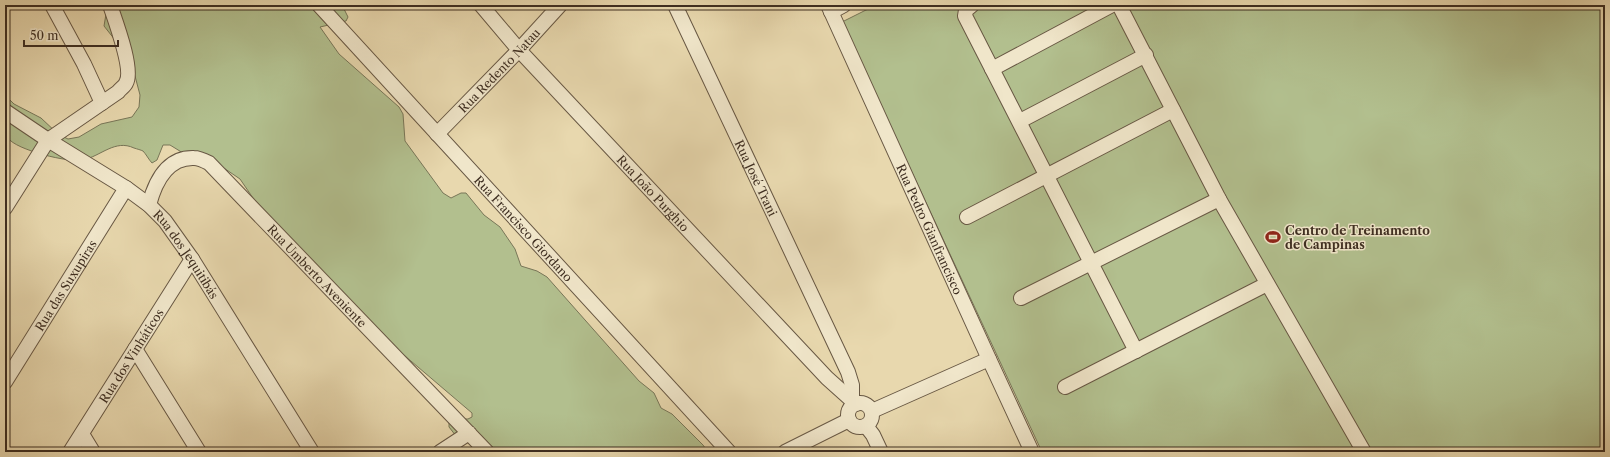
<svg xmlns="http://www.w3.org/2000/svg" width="1610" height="457" viewBox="0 0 1610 457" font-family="'Libre Caslon Text',serif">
<rect width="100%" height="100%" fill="#e8d8ae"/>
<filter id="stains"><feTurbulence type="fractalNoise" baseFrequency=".005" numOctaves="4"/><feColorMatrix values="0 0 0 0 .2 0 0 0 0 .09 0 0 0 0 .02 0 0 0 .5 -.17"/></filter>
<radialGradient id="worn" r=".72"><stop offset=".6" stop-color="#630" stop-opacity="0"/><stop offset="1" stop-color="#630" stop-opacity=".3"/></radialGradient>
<path fill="#b2bf8e" stroke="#787658" d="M110,5H342L348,17L346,21L320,27L339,54L399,107L403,114L405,141L443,193L451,198L461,193H466L484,215L500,227L515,249L521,266L537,271L547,277L639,381L654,393L661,408L672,414L703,445L708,452H481L476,443L456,436L449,427V419H468L472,417V413L398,350L281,239L240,179L215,162L183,153L170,145H163L157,160L152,163C149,160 146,154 143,151C141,150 137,149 134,148C115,139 101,156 83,160C69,163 16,150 8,138C2,129 5,106 5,95L14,104L41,118L58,134L68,139L79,137L101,124L132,117L139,107L140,95L135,76L119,45L104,26L106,14Z
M876,5H1605V452H1042L842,22Z"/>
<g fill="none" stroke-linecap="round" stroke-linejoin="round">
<g stroke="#685844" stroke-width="16">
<g id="minor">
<path d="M52,5L84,64L102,103"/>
<path id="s1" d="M319,5L729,452"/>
<path id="s2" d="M481,5L519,50L827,378L856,404"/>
<path id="s3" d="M675,5L848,372L852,385V401"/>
<path id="s4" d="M828,5L989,359L1032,452"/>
<path d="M972,5L966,10L965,16L1136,351"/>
<path d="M1119,5L1219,199L1364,452"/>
<path d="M831,12L844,5"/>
<path d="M992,69L1112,5"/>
<path id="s5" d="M5,111L48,140L126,188L149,205L165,221L192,259L312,452"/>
<path d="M1020,121L1146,55"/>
<path id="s6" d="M437,134L519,50L560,5"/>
<path id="s7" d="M149,205C155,182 167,157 194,158C199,158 205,161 209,163L487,452"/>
<path d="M5,208L48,140L118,92C120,89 125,86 126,83C134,70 115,20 110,5"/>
<path d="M967,217L1173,110"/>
<path d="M1021,298L1219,199"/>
<path d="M135,349L199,452"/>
<path id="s8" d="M5,382L126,188"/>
<path d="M1065,387L1267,284"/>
<circle cx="860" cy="415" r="12"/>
<path d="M872,411L989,359"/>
<path d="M866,426L873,435L881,452"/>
<path d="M82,434L93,452"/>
<path id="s9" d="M70,452L192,259"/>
<path d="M440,452L469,433"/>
<path d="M785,452L849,420"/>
</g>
</g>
<use href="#minor" stroke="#f0e6ca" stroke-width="14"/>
</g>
<defs>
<g id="stadium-bare" transform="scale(1.2)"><path d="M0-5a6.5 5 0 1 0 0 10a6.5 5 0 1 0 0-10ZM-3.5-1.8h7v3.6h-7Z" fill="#8f2418" stroke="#f0e6ca" stroke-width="2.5" paint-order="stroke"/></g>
</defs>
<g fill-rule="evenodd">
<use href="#stadium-bare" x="1273" y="237"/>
</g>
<g text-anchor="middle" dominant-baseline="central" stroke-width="3" stroke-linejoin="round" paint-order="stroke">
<g font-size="12" fill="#3e2e21" stroke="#f0e6ca">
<text stroke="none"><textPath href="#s6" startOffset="89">Rua Redento Natau</textPath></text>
<text stroke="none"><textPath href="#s3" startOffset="191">Rua José Trani</textPath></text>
<text stroke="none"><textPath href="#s2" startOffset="255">Rua João Purghio</textPath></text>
<text stroke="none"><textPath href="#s1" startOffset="303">Rua Francisco Giordano</textPath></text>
<text stroke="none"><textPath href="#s4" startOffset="246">Rua Pedro Gianfrancisco</textPath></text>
<text stroke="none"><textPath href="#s5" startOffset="234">Rua dos Jequitibás</textPath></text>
<text stroke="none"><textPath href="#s7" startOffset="243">Rua Umberto Aveniente</textPath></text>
<text stroke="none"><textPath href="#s8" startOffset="114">Rua das Suxupiras</textPath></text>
<text stroke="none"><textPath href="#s9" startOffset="114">Rua dos Vinháticos</textPath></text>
</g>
<g font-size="12" font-weight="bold" fill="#3e2e21" stroke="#f0e6ca" text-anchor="start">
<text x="1285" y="230">Centro de Treinamento<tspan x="1285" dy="14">de Campinas</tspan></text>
</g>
</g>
<rect width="1610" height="457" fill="none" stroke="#e8d8ae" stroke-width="20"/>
<rect x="6" y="6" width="1598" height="445" fill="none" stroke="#3e2e21" stroke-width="2"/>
<rect x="10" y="10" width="1590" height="437" fill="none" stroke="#3e2e21"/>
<path d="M24 40v6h94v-6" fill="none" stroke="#3e2e21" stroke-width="2"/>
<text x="30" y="40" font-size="12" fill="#3e2e21" stroke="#f0e6ca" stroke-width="3" paint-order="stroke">50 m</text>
<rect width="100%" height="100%" filter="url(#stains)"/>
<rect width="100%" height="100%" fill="url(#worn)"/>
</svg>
